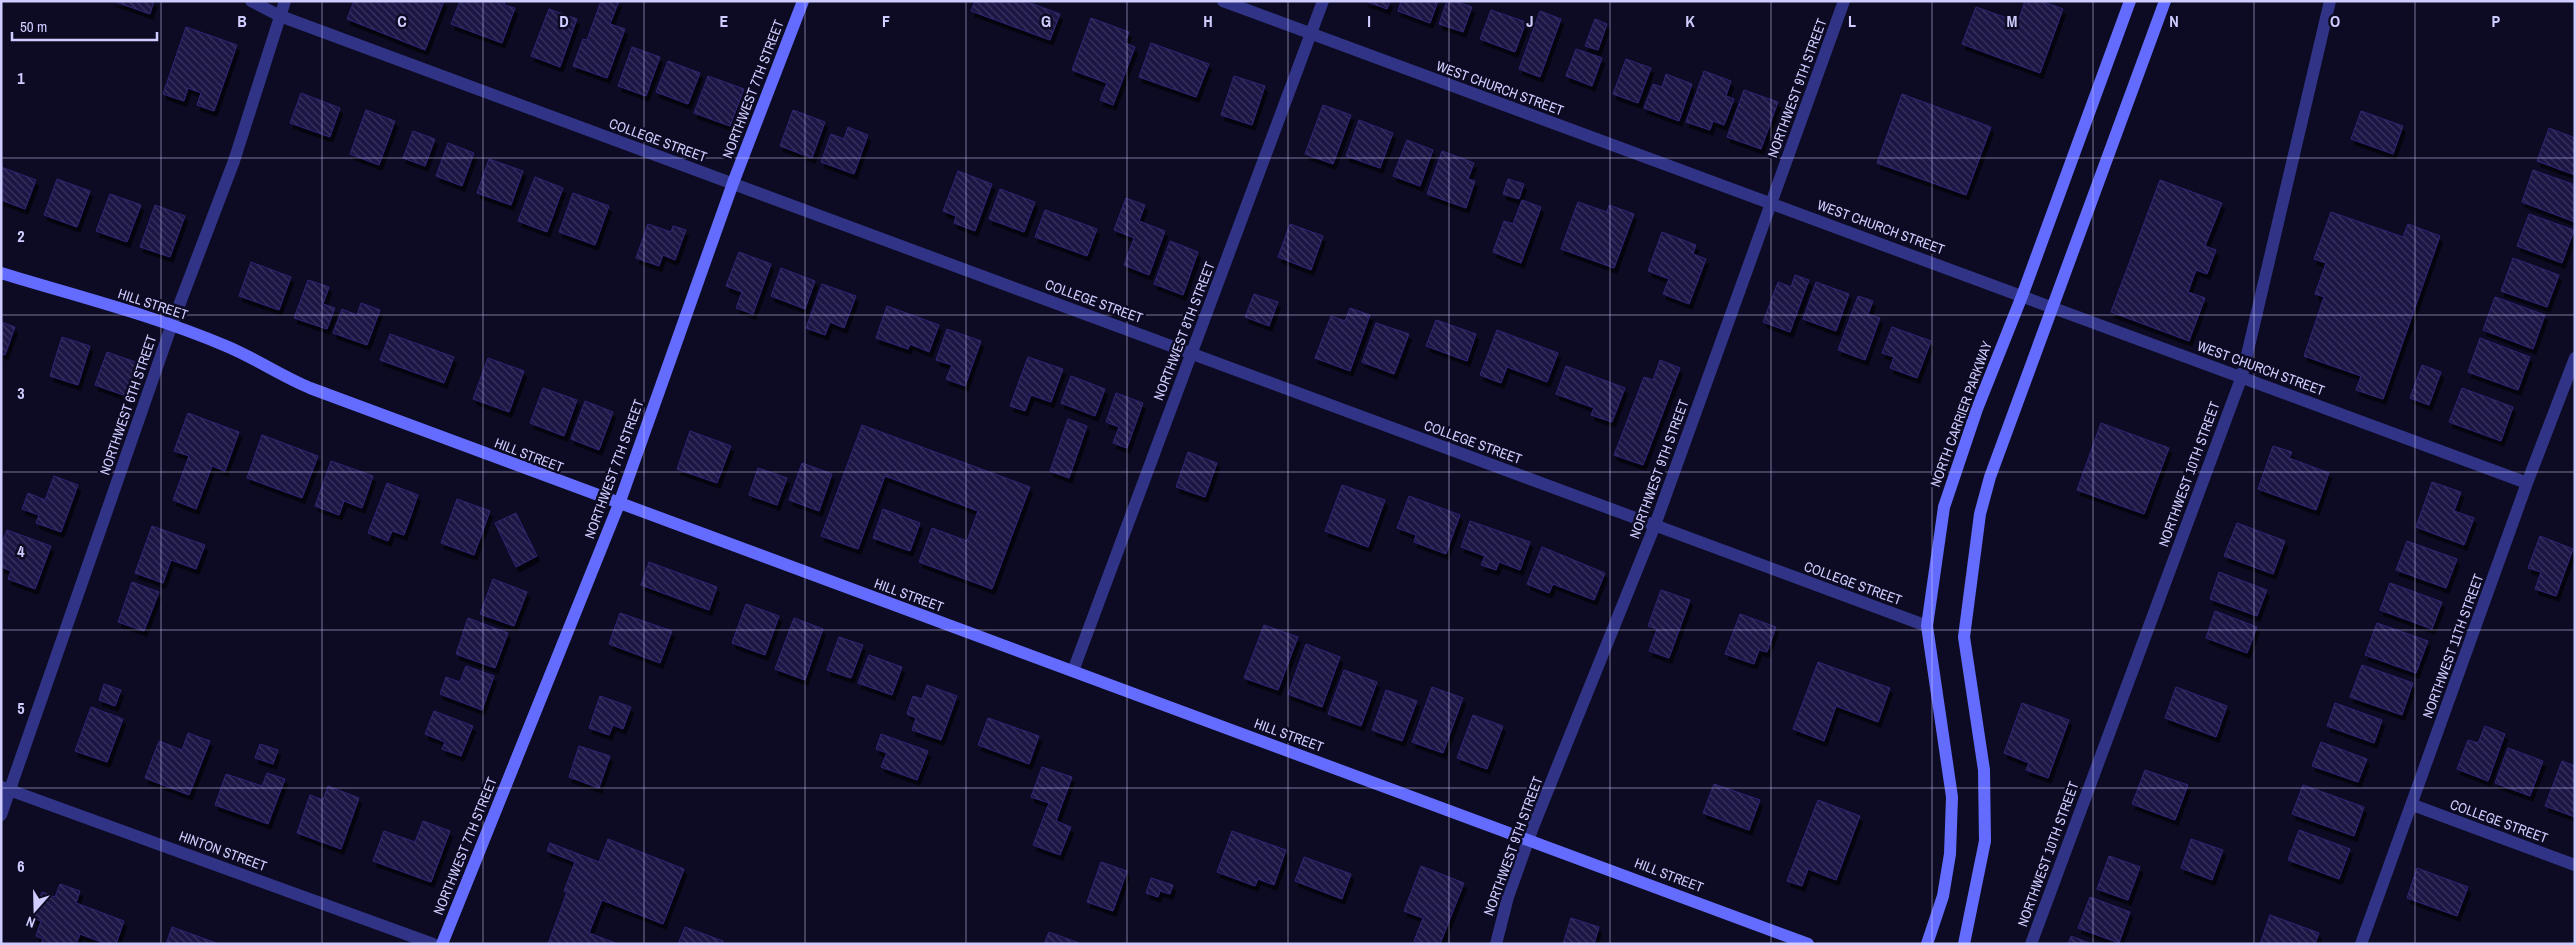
<svg xmlns="http://www.w3.org/2000/svg" width="2576" height="945" viewBox="0 0 2576 945" font-family="'Archivo Narrow',sans-serif">
<defs>
<pattern id="building-back-hatch" width="6" height="6" patternUnits="userSpaceOnUse" patternTransform="scale(1.25)"><rect width="6" height="6" fill="#1b1545"/><path d="M-1 5l2 2M0 0l6 6M5-1l2 2" fill="none" stroke="#3b3661"/></pattern>
<filter id="shadow"><feDropShadow dx="3" dy="5.5" stdDeviation="0" flood-color="#0009"/></filter>
</defs>
<rect width="100%" height="100%" fill="#0d0b23"/>
<path fill="url(#building-back-hatch)" stroke="#2e2574" filter="url(#shadow)" d="M113,1H154L150,14Z
M354,1H444L425,50L347,19Z
M460,1H505L504,5L515,8L502,43L451,24Z
M601,1H619L610,24L625,29L607,78L573,66L583,39L587,40Z
M975,1H1025L1060,14L1050,40L971,11Z
M1365,1H1390L1387,9Z
M1401,1H1438L1430,23L1398,11Z
M1447,1H1455L1472,7L1463,32L1439,24Z
M2025,1H2041L2063,9L2040,73L1962,44L1976,7L2018,22Z
M549,9L577,19L560,67L531,56Z
M1491,10L1526,22L1515,52L1480,39Z
M1540,11L1561,19L1540,77L1519,69Z
M1091,18L1129,32L1125,43L1135,47L1113,105L1100,100L1107,83L1072,70Z
M1595,19L1607,24L1598,50L1585,46Z
M186,27L237,45L214,111L197,105L201,93L188,88L184,101L163,94Z
M1151,43L1209,64L1196,97L1139,77Z
M632,47L660,57L646,96L618,86Z
M1576,49L1602,58L1592,86L1566,76Z
M1626,59L1651,68L1638,103L1613,94Z
M668,61L700,73L688,104L656,92Z
M1704,71L1731,81L1726,96L1734,99L1724,125L1713,121L1710,130L1686,122Z
M1666,74L1692,84L1679,121L1644,108L1653,84L1662,87Z
M708,76L744,89L730,126L694,113Z
M1234,76L1265,86L1252,125L1221,115Z
M1744,90L1778,102L1761,149L1727,137Z
M301,93L340,108L330,137L290,123Z
M1902,94L1991,127L1966,195L1877,163Z
M1323,105L1351,115L1333,164L1305,154Z
M366,110L395,121L379,165L350,154Z
M793,110L825,122L812,158L780,146Z
M2361,111L2403,126L2393,154L2351,139Z
M1359,120L1393,133L1380,168L1346,156Z
M848,127L868,135L854,174L821,162L831,134L844,139Z
M2549,128L2575,138V175L2537,161Z
M413,131L435,139L425,166L403,158Z
M1407,140L1433,150L1420,186L1393,176Z
M448,143L474,153L462,186L436,176Z
M1442,151L1474,163L1468,179L1475,181L1466,208L1427,194Z
M489,159L523,171L511,205L477,193Z
M1,167L36,180L25,209L1,200Z
M2533,170L2575,185V222L2522,202Z
M958,171L992,184L975,231L954,223L956,216L943,211Z
M535,177L563,188L547,232L518,221Z
M57,179L90,191L77,227L44,215Z
M1508,179L1524,184L1519,199L1503,194Z
M2160,180L2222,203L2205,246L2216,250L2207,274L2196,270L2188,292L2205,298L2189,341L2111,312Z
M1000,189L1035,202L1024,232L989,219Z
M573,193L609,206L595,245L559,232Z
M110,194L141,205L127,242L96,231Z
M1126,198L1145,205L1139,221L1165,231L1149,275L1124,265L1134,238L1114,230Z
M1522,200L1541,207L1521,263L1493,252L1504,221L1513,224Z
M1578,202L1607,212L1609,205L1634,214L1614,268L1561,249Z
M155,205L185,216L170,257L140,247Z
M1045,210L1097,229L1087,256L1035,237Z
M2331,212L2403,237L2408,224L2440,236L2383,399L2356,390L2361,376L2304,356L2324,297L2315,294L2326,263L2314,259Z
M2529,214L2574,230L2562,263L2517,246Z
M648,224L671,232L673,226L686,230L675,260L663,255L659,266L636,258Z
M1290,224L1323,236L1311,270L1278,257Z
M1662,232L1696,245L1693,254L1706,259L1689,304L1663,294L1669,279L1648,271Z
M1170,241L1198,252L1183,295L1154,284Z
M739,252L771,264L753,314L736,308L742,292L726,286Z
M2513,258L2559,275L2547,307L2501,291Z
M251,262L291,277L279,310L239,296Z
M781,268L815,281L805,309L771,296Z
M1795,275L1809,280L1790,332L1763,322L1778,282L1791,287Z
M308,280L329,287L323,304L335,308L327,329L294,318Z
M1816,282L1849,294L1836,331L1803,319Z
M822,284L856,296L844,328L830,322L825,335L806,328Z
M1254,294L1278,302L1269,326L1245,317Z
M1858,296L1873,301L1868,314L1880,318L1865,360L1838,350Z
M2495,297L2545,315L2533,349L2483,330Z
M361,303L380,310L367,345L333,333L342,309L357,315Z
M887,306L939,325L929,352L910,344L908,349L876,338Z
M1350,308L1370,315L1350,371L1315,358L1331,316L1345,321Z
M1436,320L1476,334L1467,361L1426,346Z
M1,322L15,327L5,355L1,353Z
M1376,323L1409,334L1394,374L1362,362Z
M1892,327L1931,341L1917,378L1890,368L1894,357L1882,353Z
M947,329L981,341L965,386L946,379L952,365L936,360Z
M1497,330L1558,353L1547,382L1507,367L1501,383L1480,375Z
M390,334L454,357L444,383L380,360Z
M62,337L90,346L78,385L50,376Z
M2480,338L2530,357L2518,390L2468,372Z
M107,352L141,364L129,397L95,385Z
M1028,357L1063,369L1051,402L1031,395L1025,411L1010,406Z
M488,358L524,371L509,412L473,399Z
M1660,360L1680,368L1643,465L1614,455L1644,377L1653,380Z
M2422,365L2441,372L2429,405L2410,398Z
M1566,366L1625,388L1612,422L1591,415L1594,408L1556,394Z
M1071,376L1105,389L1095,416L1061,403Z
M543,388L577,400L564,436L530,423Z
M2462,388L2513,407L2501,441L2449,422Z
M1116,393L1143,403L1127,448L1113,443L1119,427L1106,422Z
M585,401L613,412L599,450L571,439Z
M188,413L239,432L225,471L212,466L196,509L173,500L189,456L174,451Z
M1068,419L1087,426L1069,478L1050,471Z
M2101,423L2169,448L2144,514L2077,490Z
M862,425L1030,487L992,589L919,562L932,528L967,541L978,511L885,476L858,549L821,536Z
M690,431L731,446L717,483L677,469Z
M262,435L318,456L302,498L247,478Z
M2273,446L2292,452L2289,458L2329,473L2316,510L2258,489Z
M1188,452L1217,463L1205,497L1176,487Z
M331,461L373,476L362,508L344,501L339,515L315,506Z
M802,463L832,474L819,511L789,500Z
M758,468L787,478L777,505L749,495Z
M54,476L78,485L61,532L36,523L39,515L22,509L28,493L45,500Z
M2432,482L2461,492L2454,511L2474,518L2464,545L2416,527Z
M387,483L418,495L404,535L392,531L388,541L368,533Z
M1342,485L1385,500L1368,547L1325,531Z
M1409,496L1460,515L1446,554L1414,542L1416,535L1397,528Z
M457,499L490,511L474,555L441,543Z
M883,509L920,523L910,551L873,538Z
M516,513L537,556L516,567L495,523Z
M1470,521L1530,542L1520,570L1499,562L1496,570L1481,565L1485,556L1461,547Z
M2237,523L2285,541L2273,574L2224,556Z
M152,526L205,545L196,569L171,560L163,583L135,573Z
M7,530L51,546L35,589L8,579L11,571L1,567V545Z
M2540,536L2573,549L2556,596L2535,589L2541,572L2528,568Z
M2407,541L2457,559L2446,588L2396,570Z
M1542,547L1605,573L1594,600L1553,584L1549,593L1527,584Z
M649,562L717,587L709,610L641,585Z
M2219,572L2267,590L2257,616L2210,599Z
M493,579L527,592L514,626L480,614Z
M132,582L159,592L144,631L118,622Z
M2390,583L2442,602L2432,629L2380,610Z
M1661,590L1690,600L1669,658L1649,651L1657,629L1648,626Z
M746,604L779,616L765,655L732,643Z
M2215,611L2257,627L2247,653L2206,638Z
M620,613L672,631L660,663L609,644Z
M1740,614L1776,627L1767,652L1759,650L1754,664L1725,654Z
M468,618L508,633L495,668L456,654Z
M794,618L823,629L805,680L775,669Z
M2377,623L2428,641L2416,673L2365,655Z
M1264,625L1298,637L1278,690L1244,678Z
M839,637L863,645L851,678L827,670Z
M1306,644L1340,657L1322,707L1288,694Z
M869,655L902,667L892,695L858,683Z
M1818,662L1890,688L1878,722L1836,706L1824,741L1793,729Z
M2362,665L2413,683L2402,715L2350,697Z
M466,666L494,676L482,710L440,694L446,677L460,682Z
M1344,670L1377,682L1361,726L1328,714Z
M104,684L121,690L115,706L99,700Z
M927,685L957,696L941,740L912,730L916,718L907,714L913,696L922,699Z
M1432,687L1463,698L1443,753L1412,742Z
M2176,687L2227,706L2216,737L2165,718Z
M1386,690L1417,701L1402,741L1372,730Z
M600,696L631,707L623,729L613,725L609,735L589,728Z
M2022,703L2069,720L2048,778L2026,770L2029,763L2004,753Z
M2335,703L2382,720L2374,743L2327,726Z
M91,707L123,719L107,762L75,751Z
M434,711L473,726L461,756L442,749L445,742L425,734Z
M1473,715L1503,726L1487,769L1457,758Z
M988,718L1039,736L1029,764L978,745Z
M2485,726L2505,734L2488,781L2457,769L2468,740L2478,743Z
M188,733L210,741L189,795L145,778L159,741L182,750Z
M881,734L928,751L917,780L881,767L887,753L876,749Z
M2321,742L2367,759L2358,782L2312,766Z
M260,744L278,750L273,764L255,758Z
M579,746L610,756L599,788L569,777Z
M2508,748L2543,761L2530,796L2495,783Z
M2562,761L2575,766V817L2545,806Z
M1042,767L1072,777L1056,821L1071,827L1060,855L1033,845L1049,803L1031,797Z
M2145,770L2188,785L2175,820L2132,804Z
M267,773L285,779L268,824L215,805L226,774L262,786Z
M1714,784L1760,800L1749,830L1703,813Z
M2303,785L2364,807L2354,836L2292,814Z
M328,786L359,798L341,849L297,833L310,795L323,800Z
M1818,800L1860,816L1836,880L1808,869L1802,886L1787,881Z
M423,821L450,831L431,882L373,861L384,831L415,842Z
M2299,830L2350,849L2339,879L2288,860Z
M1232,831L1286,850L1274,885L1258,879L1255,886L1217,872Z
M608,839L684,869L663,924L602,900L589,933L618,944H548L567,892L564,891L575,862L547,851L550,843L599,862Z
M2191,839L2223,850L2212,880L2181,868Z
M2109,856L2140,867L2128,900L2097,889Z
M1304,857L1351,874L1342,899L1295,881Z
M1101,862L1127,871L1113,911L1087,902Z
M1421,866L1464,883L1440,944H1422L1414,941L1423,918L1404,911Z
M2417,868L2468,887L2457,916L2407,898Z
M1151,878L1173,885L1170,894L1160,891L1158,897L1146,893Z
M60,884L80,891L76,903L124,921L116,944H107L80,934L76,944H41L43,939L36,936L41,921L33,918L42,892L55,897Z
M2090,897L2130,912L2119,943L2078,928Z
M2270,915L2319,933L2315,944H2260Z
M1571,918L1599,927L1594,944H1563Z
M172,927L219,944H166Z
M685,927L723,941L722,944H678Z
M1049,932L1079,943L1078,944H1044Z
M2071,936L2092,944H2068Z"/>
<g fill="none" stroke-linecap="round" stroke-linejoin="round">
<path stroke="#313486" stroke-width="12" d="M251,1L280,16L1927,626
M1223,1L2527,483
M1073,671L1323,1
M1,787L433,944
M2413,805L2575,865
M1,815L172,324L234,161L285,1
M1496,944L1508,897L1533,827L1655,525L1844,1
M2031,944L2242,376L2330,1
M2361,944L2527,483L2575,358"/>
<path stroke="#646cff" stroke-width="12" d="M1,273C76,296 153,315 226,346C255,358 281,376 310,388L1808,944
M442,944L619,504L733,183L803,1
M1927,944L1943,896L1950,854L1952,797L1927,626L1944,507L1977,409L2022,296L2130,1
M1964,944L1985,841L1984,770L1964,637L1980,514L1990,477L2165,1"/>
</g>
<path fill="none" stroke="#cfcdff" stroke-width="1" stroke-opacity="0.55" d="M161,1V944M322,1V944M483,1V944M644,1V944M805,1V944M966,1V944M1127,1V944M1288,1V944M1449,1V944M1610,1V944M1771,1V944M1932,1V944M2093,1V944M2254,1V944M2415,1V944M1,158H2575M1,315H2575M1,472H2575M1,630H2575M1,788H2575"/>
<g text-anchor="middle" dominant-baseline="central" stroke-width="5" stroke-linejoin="round" paint-order="stroke">
<g font-size="14" fill="#cfcdff" stroke="#0d0b23">
<text transform="translate(1500 88) rotate(20)">WEST CHURCH STREET</text>
<text transform="translate(1797 88) rotate(-70)">NORTHWEST 9TH STREET</text>
<text transform="translate(753 89) rotate(-69)">NORTHWEST 7TH STREET</text>
<text transform="translate(658 140) rotate(20)">COLLEGE STREET</text>
<text transform="translate(1881 227) rotate(20)">WEST CHURCH STREET</text>
<text transform="translate(1094 301) rotate(20)">COLLEGE STREET</text>
<text transform="translate(153 304) rotate(18)">HILL STREET</text>
<text transform="translate(1184 331) rotate(-69)">NORTHWEST 8TH STREET</text>
<text transform="translate(2261 368) rotate(20)">WEST CHURCH STREET</text>
<text transform="translate(128 405) rotate(-71)">NORTHWEST 6TH STREET</text>
<text transform="translate(1961 414) rotate(-70)">NORTH CARRIER PARKWAY</text>
<text transform="translate(1473 442) rotate(20)">COLLEGE STREET</text>
<text transform="translate(529 455) rotate(21)">HILL STREET</text>
<text transform="translate(614 469) rotate(-70)">NORTHWEST 7TH STREET</text>
<text transform="translate(1659 469) rotate(-70)">NORTHWEST 9TH STREET</text>
<text transform="translate(2189 474) rotate(-70)">NORTHWEST 10TH STREET</text>
<text transform="translate(1853 583) rotate(20)">COLLEGE STREET</text>
<text transform="translate(909 595) rotate(20)">HILL STREET</text>
<text transform="translate(2453 646) rotate(-70)">NORTHWEST 11TH STREET</text>
<text transform="translate(1289 735) rotate(20)">HILL STREET</text>
<text transform="translate(2499 821) rotate(20)">COLLEGE STREET</text>
<text transform="translate(465 846) rotate(-68)">NORTHWEST 7TH STREET</text>
<text transform="translate(1513 846) rotate(-70)">NORTHWEST 9TH STREET</text>
<text transform="translate(223 851) rotate(20)">HINTON STREET</text>
<text transform="translate(2048 854) rotate(-70)">NORTHWEST 10TH STREET</text>
<text transform="translate(1669 875) rotate(21)">HILL STREET</text>
</g>
</g>
<g font-size="16" text-anchor="middle" font-weight="bold" fill="#cfcdff" stroke="#0d0b23" stroke-width="5" stroke-linejoin="round" paint-order="stroke">
<text x="242" y="27">B</text>
<text x="402" y="27">C</text>
<text x="564" y="27">D</text>
<text x="724" y="27">E</text>
<text x="886" y="27">F</text>
<text x="1046" y="27">G</text>
<text x="1208" y="27">H</text>
<text x="1369" y="27">I</text>
<text x="1530" y="27">J</text>
<text x="1690" y="27">K</text>
<text x="1852" y="27">L</text>
<text x="2012" y="27">M</text>
<text x="2174" y="27">N</text>
<text x="2335" y="27">O</text>
<text x="2496" y="27">P</text>
<text x="21" y="84">1</text>
<text x="21" y="242">2</text>
<text x="21" y="399">3</text>
<text x="21" y="557">4</text>
<text x="21" y="714">5</text>
<text x="21" y="872">6</text>
</g>
<rect width="2576" height="945" fill="none" stroke="#cfcdff" stroke-width="5"/>
<g transform="translate(35 910) rotate(200)" stroke="#0d0b23" stroke-width="4" paint-order="stroke">
<path d="M0-4L9 19L0 12L-9 19Z" fill="#cfcdff"/>
<text y="-8" font-size="14" font-weight="bold" text-anchor="middle" fill="#cfcdff">N</text>
</g>
<path d="M12 32v8h145v-8" fill="none" stroke="#cfcdff" stroke-width="2.5"/>
<text x="20" y="32" font-size="15" fill="#cfcdff" stroke="#0d0b23" stroke-width="4" paint-order="stroke">50 m</text>
</svg>
